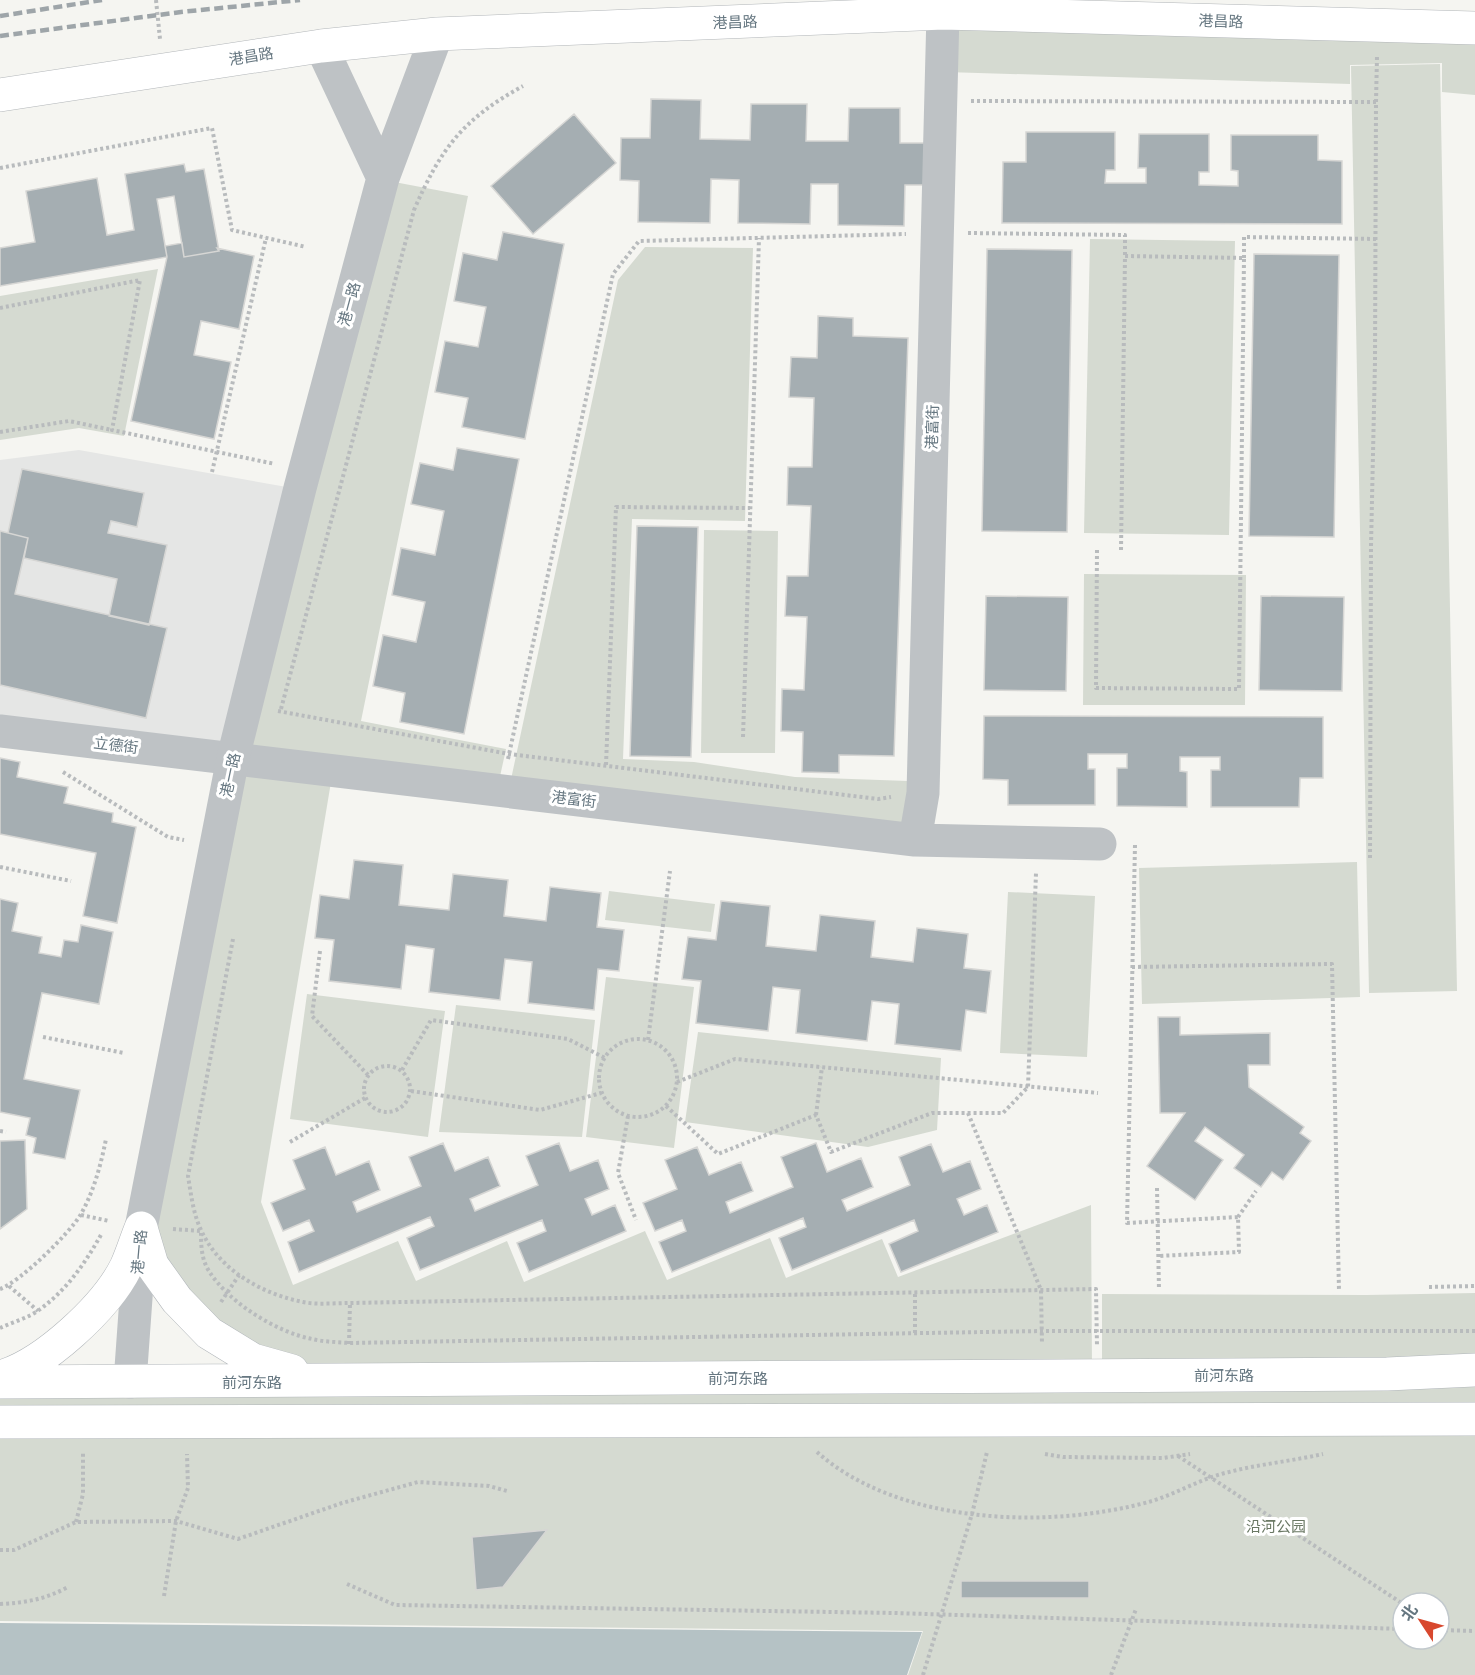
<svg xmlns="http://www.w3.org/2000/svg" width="1475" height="1675" viewBox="0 0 1475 1675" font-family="Montserrat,'Noto Sans SC',sans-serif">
<rect width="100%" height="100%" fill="#f5f5f1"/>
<path fill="#e5e6e5" d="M79,450L298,489L231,756L0,729V460Z"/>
<path fill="#d5dad1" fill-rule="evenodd" d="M947,16L1475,31V95L1442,92V63L1350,65V84L946,72Z
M1440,64L1457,991L1369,993L1351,66Z
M389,181L468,196L361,721L506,749L499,781L242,751Z
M1090,239L1235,241L1229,535L1084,533Z
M645,247L753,248L745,521L632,519L623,759L694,762L795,777L908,781L905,830L510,784L618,280Z
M158,269L124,436L79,428L0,440V296Z
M704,530L778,531L775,753H701Z
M1084,574L1246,575L1245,705H1083Z
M237,769L331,782L261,1202L293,1285L398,1241L416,1281L507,1241L524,1282L645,1231L667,1280L770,1238L786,1278L882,1239L898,1277L1091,1205L1092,1369L303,1367L213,1327L148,1229Z
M1357,862L1360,997L1142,1004L1139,868Z
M609,891L715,904L711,932L605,920Z
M1008,892L1095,896L1087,1057L1000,1053Z
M606,977L694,987L674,1148L586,1137Z
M307,994L445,1011L428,1137L290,1119Z
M456,1005L595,1020L582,1137L439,1132Z
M698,1032L941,1058L937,1130L868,1147L685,1122Z
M1475,1293V1366L1102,1371V1294L1367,1295Z
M1475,1375V1675H908L923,1631L0,1621V1386ZM1403,1603H1439V1639H1403Z"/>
<path fill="#b5c2c5" d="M0,1623L922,1632L907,1675H0Z"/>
<path fill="#a5aeb2" stroke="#d6d6d4" stroke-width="1.5" d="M651,99L701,100L700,139L750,140L751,104H807L806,141H848L849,108H900V143H927L926,185H905L904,226L838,225V184H811L810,224L738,223L739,180L711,179L710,223L638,222L639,181L620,180L621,138H650Z
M574,114L616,163L533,234L491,186Z
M1026,132H1115V170H1106L1105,183H1146V168H1138L1139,134H1209V172H1199V185L1238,186V171L1231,170V135H1318V160L1342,161V224L1002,223L1003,162H1026Z
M184,164L186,172L204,169L219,251L184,257L174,196L157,199L167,257L0,286V248L35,242L26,191L97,178L107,235L134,230L125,174Z
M503,232L564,244L525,439L462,427L468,398L435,392L445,341L478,347L486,307L454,301L463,253L497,260Z
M182,243L184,257L219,251L217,248L254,256L239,329L201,321L194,355L231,362L214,439L131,421L167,257L165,246Z
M987,249L1072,250L1067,532L982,531Z
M1254,254L1339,255L1334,537L1249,536Z
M818,316L853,318V336L908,338L894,756L839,755V773L802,772L803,732L781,731L782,689L804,690L807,617L785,616L787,576H808L811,506L787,505L788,467H812L814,398L789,397L791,357L817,358Z
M457,448L519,459L464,734L400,722L405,693L373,686L383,635L416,642L425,602L392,595L401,548L435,555L444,511L411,504L420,463L453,470Z
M22,469L144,493L137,527L111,521L108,533L167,545L149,625L109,616L117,579L24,558L28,538L8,533Z
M637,526L698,527L691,757L630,756Z
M0,531L28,538L15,594L167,628L146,718L0,685Z
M986,596L1068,597L1066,691L984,690Z
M1261,596L1344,597L1342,691L1259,690Z
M984,716L1323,717V778H1300L1299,807H1211V770H1220V757H1180V771L1187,772V807L1117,806V768H1127V754H1088V769H1095V805H1008V780L983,779Z
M0,758L20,762L17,777L68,787L64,803L113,813L112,822L136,827L117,923L83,916L96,853L0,834Z
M354,860L403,865L399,905L449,910L453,874L508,880L504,916L546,921L550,887L601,893L597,927L624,930L619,971L598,969L594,1010L528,1003L532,962L505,959L500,1000L429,992L434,949L406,945L401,989L329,981L334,940L315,938L320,895L349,899Z
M0,899L18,903L12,931L42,937L39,953L61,957L64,940L78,942L81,925L113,932L99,1004L42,993L24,1079L80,1090L65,1159L33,1153L36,1138L26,1135L30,1118L0,1112Z
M721,901L770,906L766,946L816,951L820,915L875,921L871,957L913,962L917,928L968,934L964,968L991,971L986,1013L966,1010L961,1051L895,1044L899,1004L872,1001L867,1041L796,1033L800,990L773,987L768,1031L696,1023L701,981L682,979L688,937L716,940Z
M1158,1017H1180V1035L1270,1033V1065H1248L1249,1087L1304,1127L1300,1133L1311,1141L1283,1180L1272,1172L1261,1187L1234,1168L1244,1155L1205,1127L1195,1141L1223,1160L1195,1200L1147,1166L1185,1113H1160Z
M25,1140L27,1209L0,1229V1141Z
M443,1143L455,1171L488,1157L500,1186L470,1199L475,1211L538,1185L526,1156L559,1143L570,1171L598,1160L609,1189L585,1199L592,1215L615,1205L626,1231L529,1272L517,1243L546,1231L542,1220L420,1270L407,1238L434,1226L430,1217L299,1272L288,1242L314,1231L309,1220L283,1231L271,1203L305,1189L293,1160L325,1147L336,1175L369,1161L380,1190L353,1202L357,1212L421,1186L409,1157Z
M816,1143L827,1172L861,1158L873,1187L842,1200L847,1211L910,1185L899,1157L931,1144L943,1172L970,1161L981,1189L957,1199L964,1215L987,1205L998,1232L901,1272L889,1244L918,1231L914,1220L792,1270L779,1238L806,1227L803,1218L672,1272L659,1242L686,1231L682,1220L655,1231L643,1203L677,1189L665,1160L697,1147L709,1175L741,1162L753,1191L726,1202L730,1213L793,1187L781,1157Z
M547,1530L503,1587L476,1590L472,1537Z
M961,1581H1089V1598H961Z"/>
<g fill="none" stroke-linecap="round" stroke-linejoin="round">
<g stroke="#b1b6ba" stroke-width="34">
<path id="secondary" d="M141,1228L152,1265L177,1300L209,1333L253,1360L292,1371
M0,1377C44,1365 106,1307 126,1267C132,1254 136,1240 141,1228
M0,1382L1387,1374L1475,1370
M0,1422L1475,1419"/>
</g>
<g stroke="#b2b6b9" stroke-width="34">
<path id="primary" d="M0,95L321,46L437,34L943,13L1475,28"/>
</g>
<path stroke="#b8bbbd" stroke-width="4" stroke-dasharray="3 3" stroke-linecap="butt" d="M156,0L160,39
M971,101L1376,102L1375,362L1371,546L1370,860
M1376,102L1377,57
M0,168L212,128L232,230L306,247
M968,233L1125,235V256
M1244,258V237L1376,239
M0,308L140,280L112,430L275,464
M0,432L69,421L112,430
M212,472L266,238
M1097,550L1096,688L1239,689L1244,258L1125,256L1121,550
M281,709L414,210C441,148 463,119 523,86
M278,711L509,754L878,799L891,797
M743,737L759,238
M508,759L613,274L639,241L906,234
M606,765L616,507L750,508
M63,772L168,837L184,840
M1135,845L1127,1223L1238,1217L1239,1252L1158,1256
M0,867L71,881
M233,939L188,1176C191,1194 193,1213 201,1230C219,1270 262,1294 303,1302C318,1305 335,1303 350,1303L1096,1289L1097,1346
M320,951L312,1016L368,1075
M1132,967L1332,964L1339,1291
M43,1037L124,1053
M599 1078a39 39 0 1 1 78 0a39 39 0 1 1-78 0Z
M648,1040L670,871
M364 1089a23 23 0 1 1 46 0a23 23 0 1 1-46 0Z
M402,1070L431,1020L568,1039L605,1058
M677,1082L735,1059L1098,1093
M411,1091L540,1110L601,1093
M666,1106L718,1154L816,1115L831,1152L932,1113H1003L1028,1087L1036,873
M968,1113L1041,1290L1042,1344
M816,1115L822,1067
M628,1116L618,1173L636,1220
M0,1131L6,1132
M290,1142L365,1098
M1157,1188L1159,1290
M81,1215L109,1221
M1238,1217L1256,1191
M173,1229L201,1231C201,1244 201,1259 209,1271C228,1302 276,1332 312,1339C324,1342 337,1342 349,1343L1042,1331H1475
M9,1286L38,1311
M1429,1287L1475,1286
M0,1289C20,1282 70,1233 81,1214C94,1191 101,1164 106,1139
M221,1302L239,1275
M0,1328C13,1322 28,1318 39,1310C67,1290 86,1262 102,1233
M915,1333V1292
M349,1344L350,1303
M817,1452C899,1525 1050,1530 1152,1501C1178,1493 1202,1478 1229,1472C1260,1464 1292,1461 1323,1454
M1045,1454L1063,1457L1163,1458L1190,1454
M1178,1456L1403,1604
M76,1522L83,1494V1452
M0,1550H14L76,1522L176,1521L238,1539L342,1503L418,1482L489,1486L507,1491
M347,1584L395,1605L894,1613L1403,1629
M164,1596L176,1521L188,1488L187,1454
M0,1604C25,1603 46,1599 68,1587
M1439,1630L1475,1631
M923,1675L972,1514L987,1452
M1111,1675L1136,1609"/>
<path stroke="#bec2c5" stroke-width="33" d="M0,731L915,840L923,793L943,13
M915,840L1100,844"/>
<path stroke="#bec2c5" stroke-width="33" d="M321,46L383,178
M130,1382L141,1228L233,758L300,488L383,178L437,34"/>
<use href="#secondary" stroke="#fff" stroke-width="33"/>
<use href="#primary" stroke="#fff" stroke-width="33"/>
<path stroke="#9ea5a9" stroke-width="4.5" stroke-dasharray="9 4.5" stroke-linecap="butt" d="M0,16L102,0
M0,36L181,12L300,0"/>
</g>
<g text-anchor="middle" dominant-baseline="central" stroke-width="6" stroke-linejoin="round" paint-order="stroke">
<g font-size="15" fill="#667781" stroke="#fff">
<text transform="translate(1221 21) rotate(2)">港昌路</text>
<text transform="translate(735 22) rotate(-2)">港昌路</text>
<text transform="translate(251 56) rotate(-9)">港昌路</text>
<text transform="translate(349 304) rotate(-75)">港一路</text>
<text transform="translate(932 427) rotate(-88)">港富街</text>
<text transform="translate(116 745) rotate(7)">立德街</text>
<text transform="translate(230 775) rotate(-78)">港一路</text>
<text transform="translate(574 799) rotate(7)">港富街</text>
<text transform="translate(139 1252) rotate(-85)">港一路</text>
<text x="1224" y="1375">前河东路</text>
<text x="738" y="1378">前河东路</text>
<text x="252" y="1382">前河东路</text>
</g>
<g font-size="15" fill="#6a7864" stroke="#fff">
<text x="1276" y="1526">沿河公园</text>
</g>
</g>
<g transform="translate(1421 1621) rotate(306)"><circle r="28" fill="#ffffff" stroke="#c2c9cd" stroke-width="1.5"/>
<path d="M0-4.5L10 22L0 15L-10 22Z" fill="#d8482e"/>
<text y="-9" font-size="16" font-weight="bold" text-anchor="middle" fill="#667781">北</text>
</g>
</svg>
